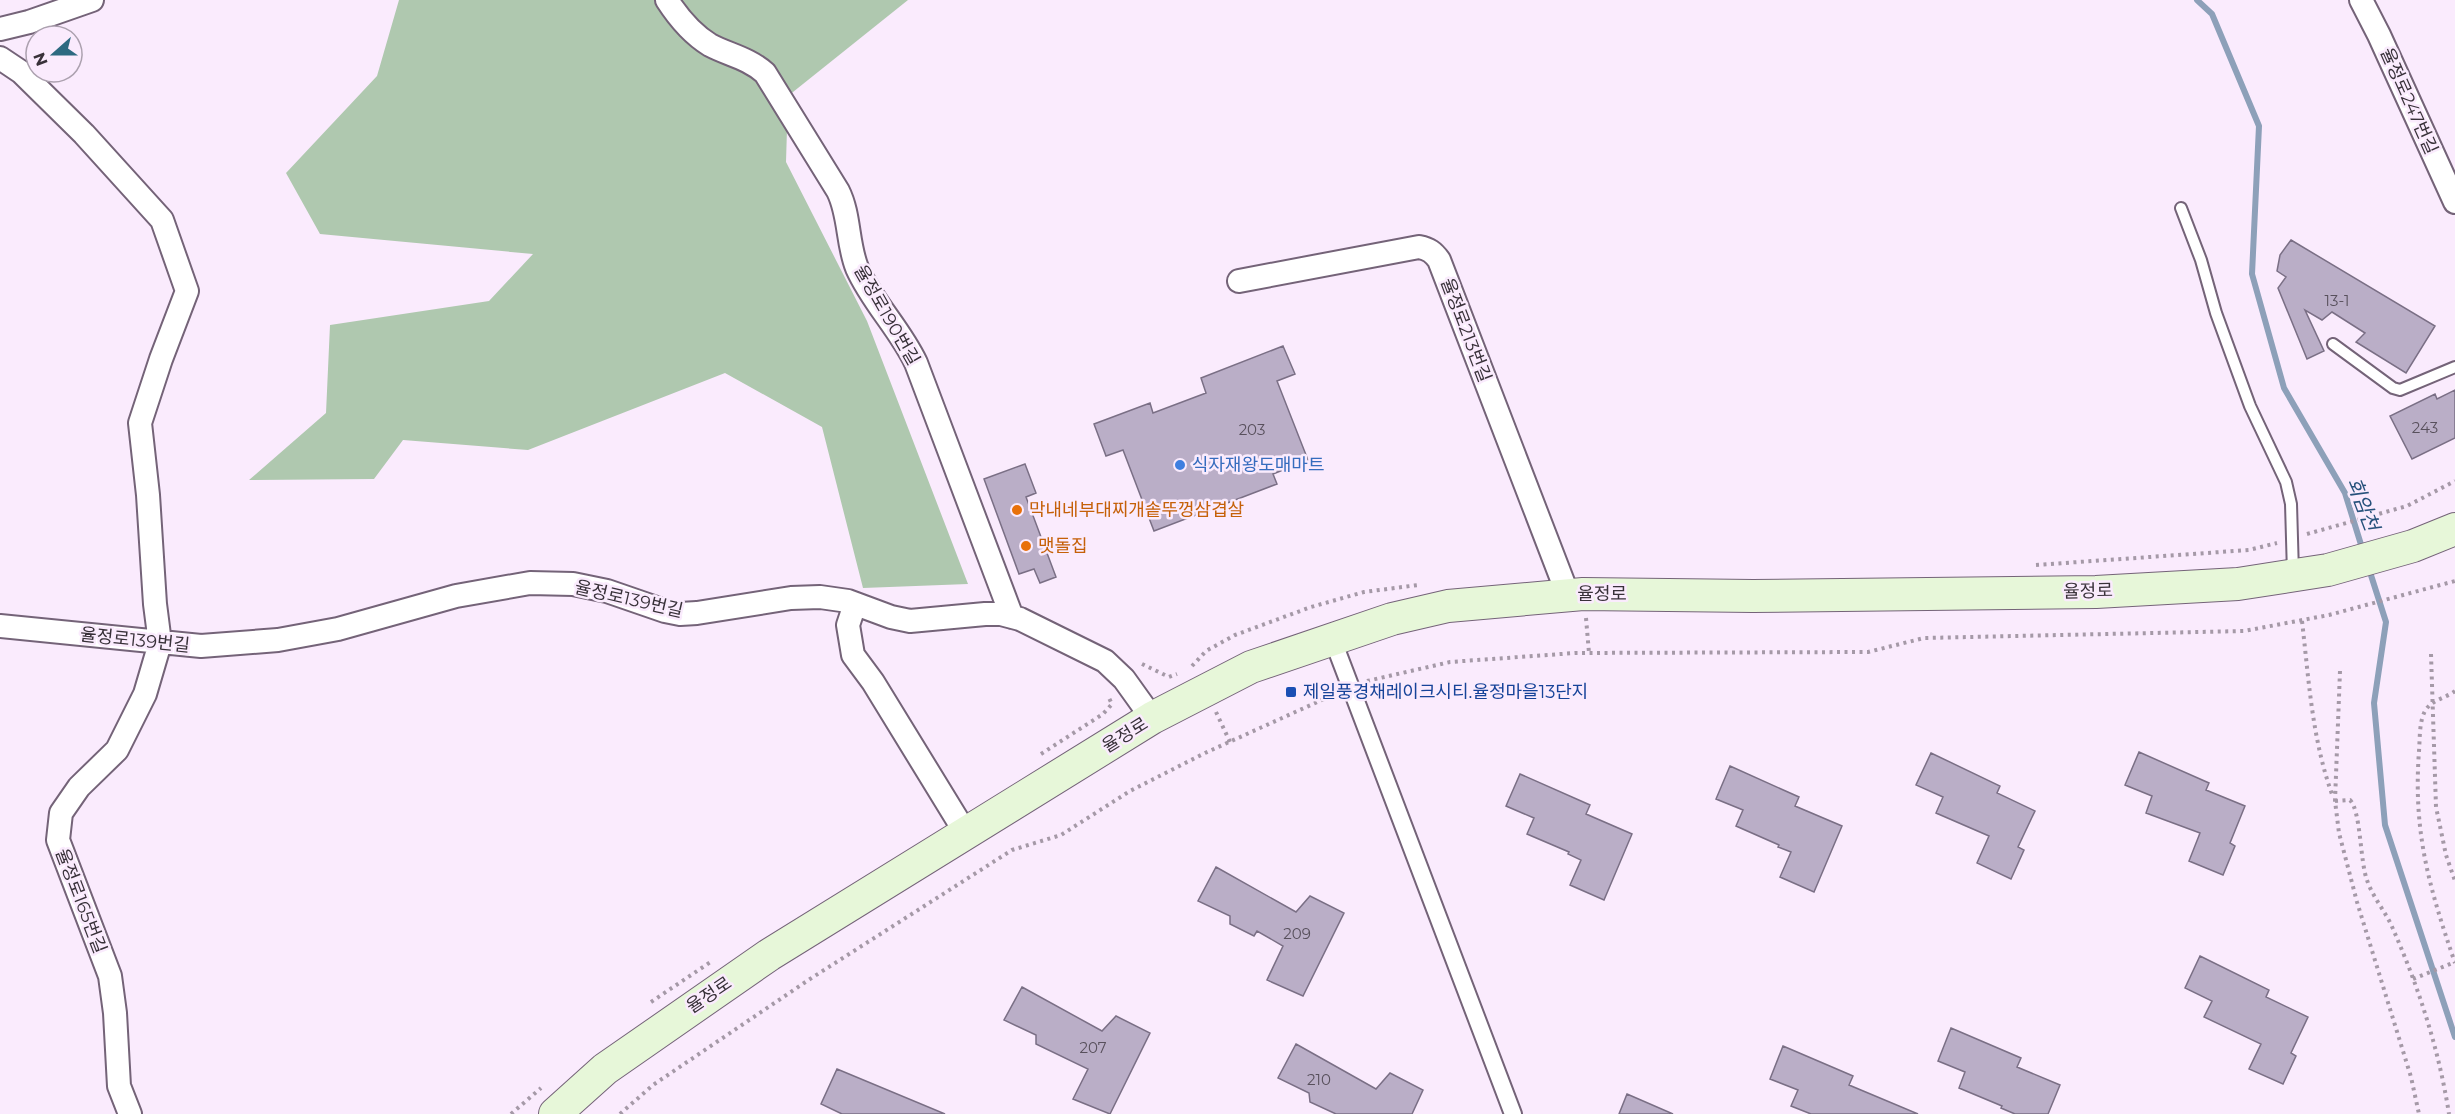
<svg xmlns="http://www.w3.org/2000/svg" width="2455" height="1114" viewBox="0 0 2455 1114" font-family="Montserrat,'Noto Sans KR',sans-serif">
<rect width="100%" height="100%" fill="#faebfd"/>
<path fill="#afc8af" d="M399,0H908L788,96L786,162L867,321L968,584L863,588L822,427L725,373L528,450L403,440L374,479L249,480L326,413L330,325L489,301L533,254L320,234L286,173L377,76Z"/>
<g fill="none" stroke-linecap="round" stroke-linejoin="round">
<path stroke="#8da0b9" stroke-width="6" d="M2197,0L2212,14L2259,126L2252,274L2284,388L2345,493L2363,551
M2369,569L2386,622L2374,703L2385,825L2455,1037"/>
</g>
<path fill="#baaec7" stroke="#7a6f85" stroke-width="1.5" d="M2291,240L2435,326L2406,373L2356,342L2365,333L2332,312L2322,320L2305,310L2324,351L2307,359L2278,288L2286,277L2277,271L2280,255Z
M1283,346L1295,374L1277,381L1308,460L1273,474L1277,484L1154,531L1123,450L1106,456L1094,424L1150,403L1153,413L1206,393L1201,378Z
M2455,390V438L2412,459L2390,416L2435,394L2437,399Z
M1025,464L1036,493L1026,497L1056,577L1040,583L1034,569L1019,574L984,479Z
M2139,752L2209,783L2206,790L2245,806L2230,843L2235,846L2223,875L2189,861L2200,833L2146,813L2152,796L2125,785Z
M1931,753L2000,786L1997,793L2035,811L2018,847L2024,850L2011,879L1977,863L1989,836L1936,813L1943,797L1916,785Z
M1730,766L1799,797L1795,806L1842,826L1814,892L1780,877L1791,852L1778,847L1779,845L1736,826L1743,810L1716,799Z
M1520,774L1590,805L1586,814L1632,834L1604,900L1570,885L1581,860L1568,854L1569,852L1527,834L1534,818L1506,806Z
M1216,867L1296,912L1310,896L1344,913L1303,996L1267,980L1283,946L1257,931L1254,936L1230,924V916L1198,901Z
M2200,956L2269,990L2266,997L2308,1017L2291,1053L2296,1056L2283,1084L2249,1069L2261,1044L2204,1017L2212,1001L2185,988Z
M1022,987L1102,1031L1116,1016L1150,1033L1110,1114L1073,1099L1088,1069L1036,1044V1035L1004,1020Z
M1951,1028L2021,1058L2017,1067L2060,1085L2048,1114H2015L2001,1108L2002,1106L1959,1088L1965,1072L1938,1061Z
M1296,1044L1376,1089L1390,1073L1423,1090L1412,1114H1336L1310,1102L1309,1093L1278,1078Z
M1783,1046L1853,1076L1849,1085L1918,1114H1811L1791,1106L1798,1090L1770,1079Z
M837,1069L945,1114H842L821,1104Z
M1627,1094L1673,1114H1619Z"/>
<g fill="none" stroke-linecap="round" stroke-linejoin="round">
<g stroke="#746378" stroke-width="14">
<path id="service" d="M2181,208L2201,260L2216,313L2250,406L2286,482L2291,504L2293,573
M2333,344L2393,388L2400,390L2455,367"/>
</g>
<g stroke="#746378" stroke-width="20">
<path id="pedestrian" d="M1332,638L1513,1114"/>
</g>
<g stroke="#746378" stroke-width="26">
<path id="minor" d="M667,0C678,17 692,34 710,45C729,55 748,58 765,73L838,191C850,215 847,243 857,268C872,302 900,329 916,363L1012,617
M2361,0L2379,35L2455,202
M0,29L29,22L92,0
M0,58L21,72L84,134L162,220L187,291L161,359L140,423L148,495L155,604L160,643L145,694L117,750L79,787L61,813L58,840L110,976L115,1013L119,1086L130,1114
M1239,281L1419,247C1429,249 1433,252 1439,260L1568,595
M855,604L848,625L853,655L873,682L965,832
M0,626L201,646L278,640L338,629L456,596L530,583L573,584L607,591L665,611L680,614L697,613L791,598L820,597L848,601L891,617L910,621L985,614H1001L1020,619L1105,661L1124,679L1152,718"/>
</g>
<g stroke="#746378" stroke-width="34">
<path id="secondary" d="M555,1114L605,1069L769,955L1152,718L1251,667L1392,619L1448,606L1583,594L1753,596L2096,592L2238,584L2328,570L2413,546L2455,529"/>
</g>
<path stroke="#a599a7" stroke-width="4" stroke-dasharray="3 4.5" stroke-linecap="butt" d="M2307,534L2407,506L2455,481
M2036,565L2249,550L2277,543
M1586,618L1589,653
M2302,621C2309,681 2312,740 2333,797
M2431,654L2436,807L2446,855L2455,881
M1142,664L1169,677L1177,674
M1192,666L1206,651L1235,635L1311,607L1364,592L1418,585
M2340,671L2335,801L2339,833L2357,902L2411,1077L2419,1114
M1367,681L1450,662L1575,653L1868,652L1924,638L2244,631L2329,615L2455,581
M2455,691C2446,698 2431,700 2425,711C2419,722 2420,739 2419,751C2413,832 2429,887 2455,963
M1216,712L1230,742
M1041,754L1103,714L1112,704L1109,698
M2335,801L2350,800C2361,811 2360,862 2367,880C2373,898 2386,912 2393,929C2419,988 2439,1050 2449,1114
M2413,979L2455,962
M651,1002L712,961
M511,1114L541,1088
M620,1114L653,1085L810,979L1012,850L1061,835L1130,791L1205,753L1335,694"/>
<use href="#service" stroke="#fff" stroke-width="10"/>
<use href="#pedestrian" stroke="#fff" stroke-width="16"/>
<use href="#minor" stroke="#fff" stroke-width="22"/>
<use href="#secondary" stroke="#e7f7d9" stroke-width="32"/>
</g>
<circle fill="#3f7fe0" stroke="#faebfd" stroke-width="2" cx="1180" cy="465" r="6"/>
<g fill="#e8710a" stroke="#faebfd" stroke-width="2">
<circle cx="1017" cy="510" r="6"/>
<circle cx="1026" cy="546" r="6"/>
</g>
<rect fill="#1a4fb4" stroke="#faebfd" stroke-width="2" x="1285" y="686" width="12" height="12" rx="3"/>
<g text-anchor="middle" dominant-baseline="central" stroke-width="5" stroke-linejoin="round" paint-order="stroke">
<g font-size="15" fill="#58505c">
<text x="2337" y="300">13-1</text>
<text x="2425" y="427">243</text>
<text x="1252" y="429">203</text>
<text x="1297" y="933">209</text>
<text x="1093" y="1047">207</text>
<text x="1319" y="1079">210</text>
</g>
<g font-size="18" fill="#383139" stroke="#faebfd">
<text transform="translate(2409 101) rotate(66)">율정로247번길</text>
<text transform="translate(887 315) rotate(60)">율정로190번길</text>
<text transform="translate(1466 330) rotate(69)">율정로213번길</text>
<text transform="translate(2088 591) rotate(-1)">율정로</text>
<text x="1602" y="594">율정로</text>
<text transform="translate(629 599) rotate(13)">율정로139번길</text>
<text transform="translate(135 640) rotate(6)">율정로139번길</text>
<text transform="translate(1125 735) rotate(-32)">율정로</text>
<text transform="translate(81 901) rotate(69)">율정로165번길</text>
<text transform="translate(709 995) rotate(-34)">율정로</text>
</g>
<g font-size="18" fill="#366cbe" stroke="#faebfd" text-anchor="start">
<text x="1192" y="465">식자재왕도매마트</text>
</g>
<g font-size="18" fill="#c56008" stroke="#faebfd" text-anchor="start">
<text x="1029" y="510">막내네부대찌개솥뚜껑삼겹살</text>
<text x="1038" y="546">맷돌집</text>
</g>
<g font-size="18" fill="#164399" stroke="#faebfd" text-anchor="start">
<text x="1303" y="692">제일풍경채레이크시티.율정마을13단지</text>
</g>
<g font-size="20" font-style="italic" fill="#26517b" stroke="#faebfd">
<text transform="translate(2363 504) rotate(69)">회암천</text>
</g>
</g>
<g transform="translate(54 54) rotate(249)"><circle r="28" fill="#faebfd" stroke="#aca1af" stroke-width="1.5"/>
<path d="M0-4.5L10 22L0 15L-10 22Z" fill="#2d6a81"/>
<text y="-9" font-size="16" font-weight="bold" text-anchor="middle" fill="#383139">N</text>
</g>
</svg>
